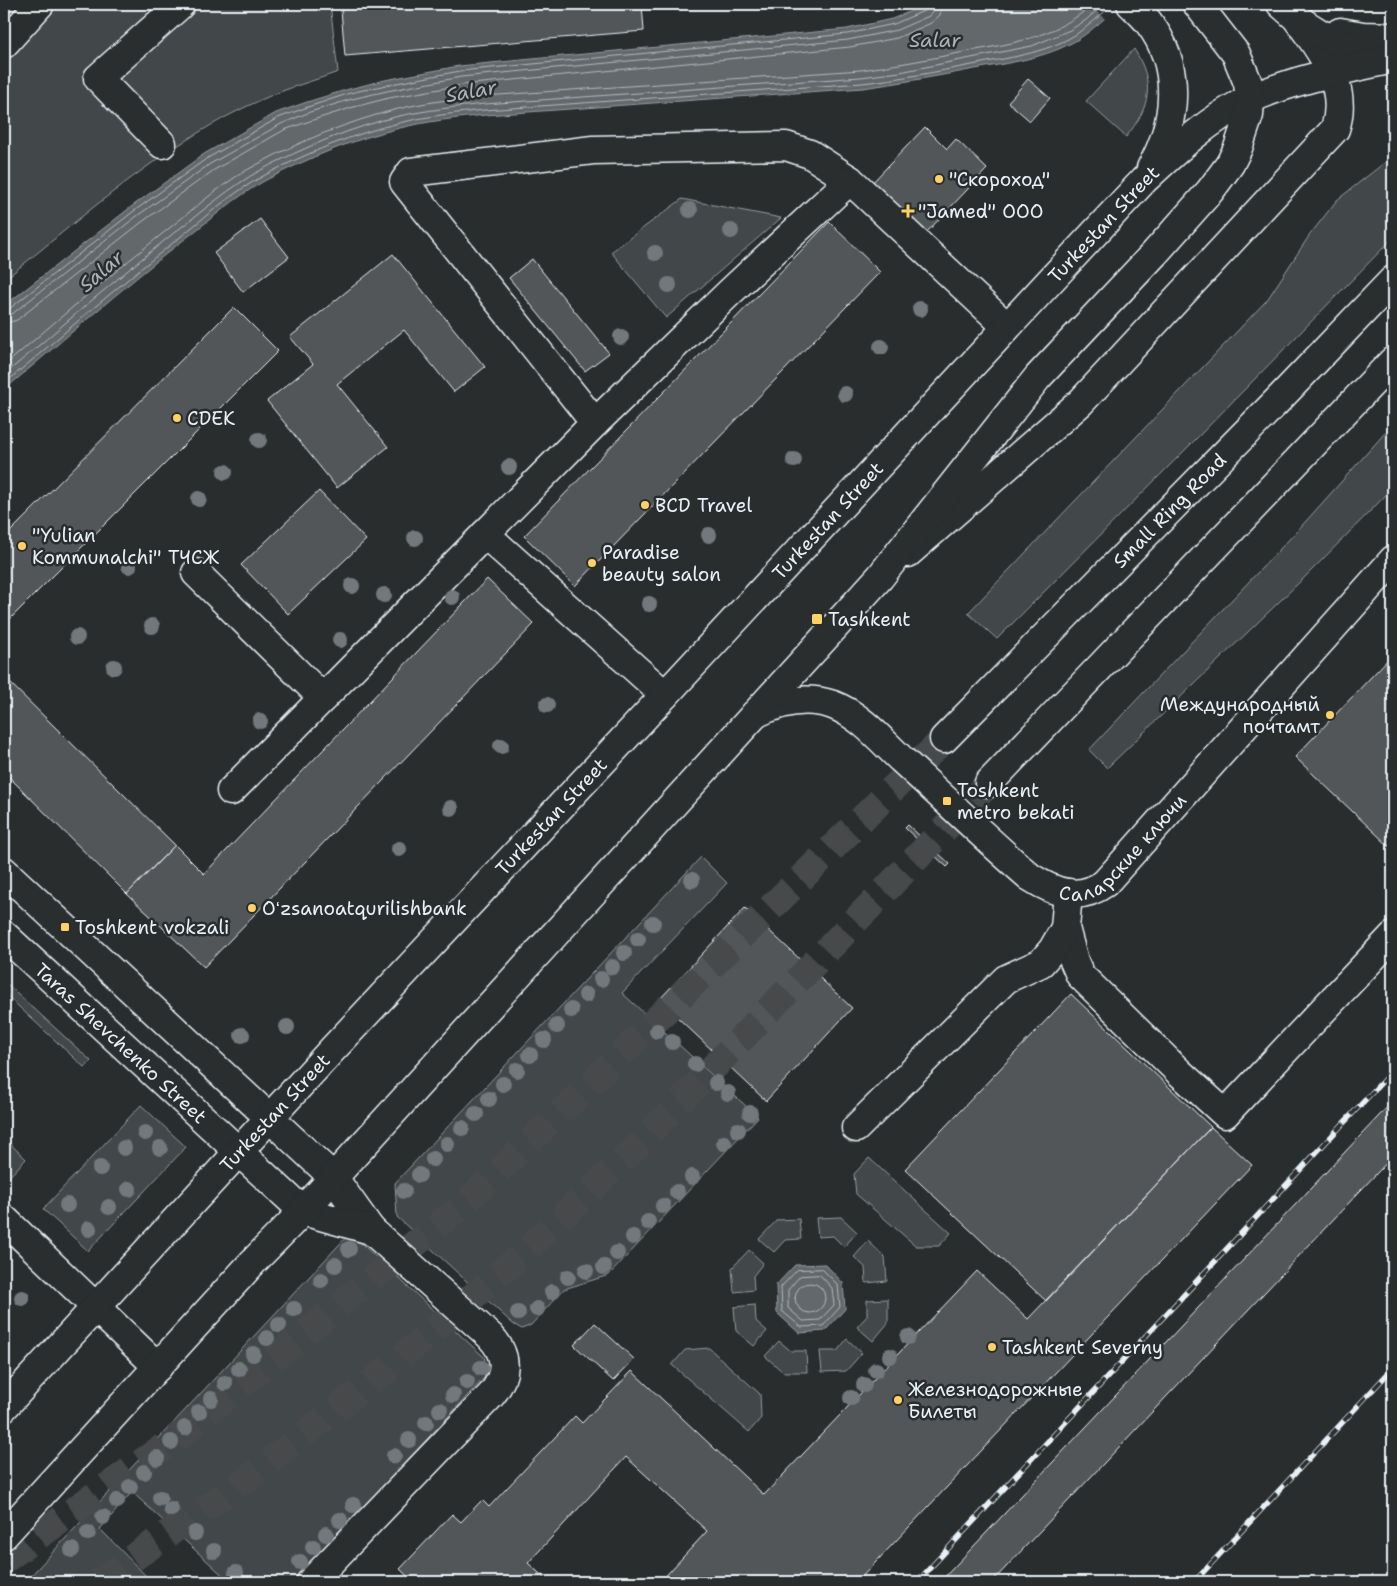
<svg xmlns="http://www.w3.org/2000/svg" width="1397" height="1586" viewBox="0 0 1397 1586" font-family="'Shantell Sans',sans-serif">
<rect width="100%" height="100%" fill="#2a2d2e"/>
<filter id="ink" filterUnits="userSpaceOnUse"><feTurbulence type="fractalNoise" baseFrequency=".02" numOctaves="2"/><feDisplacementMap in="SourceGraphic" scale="10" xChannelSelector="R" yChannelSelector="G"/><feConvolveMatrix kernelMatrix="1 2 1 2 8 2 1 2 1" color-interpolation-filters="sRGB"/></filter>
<g filter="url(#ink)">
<path fill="#424648" stroke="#959ca0" d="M4,4H330L338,72C313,81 287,88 263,99C166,141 85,215 4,280Z
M1134,49C1155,83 1151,106 1126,137L1086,101Z
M1393,156V238L1195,440L997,639L968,613L1267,300L1309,236L1337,200Z
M682,199L781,218L666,318L611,252Z
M1393,424V488L1309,573L1107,768L1089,750L1298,530Z
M701,857L727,883L622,993L758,1117L609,1275L564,1289L531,1325L522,1329L513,1324L397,1217L395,1183Z
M4,981L91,1061L85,1068L4,993Z
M141,1105L186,1147L88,1251L43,1209Z
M4,1138L26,1159L7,1179L4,1176Z
M869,1158L951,1233L939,1246H916L856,1194L854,1174Z
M841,1217L857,1232L844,1247L833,1236L818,1237L816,1218Z
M799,1219L801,1239L785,1240L774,1252L759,1239L777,1220Z
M350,1233L484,1357L487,1368L484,1378L294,1582H230L132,1492L100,1529L152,1582H25Z
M868,1241L885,1257L887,1281L866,1283L865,1267L854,1257Z
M749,1250L763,1263L753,1276L754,1290L734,1292L732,1268Z
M888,1299V1323L873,1341L857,1327L867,1316V1300Z
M755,1305L756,1321L767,1331L754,1346L736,1331L734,1307Z
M847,1339L862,1353L846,1371L822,1372L820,1351H837Z
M779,1341L791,1351H806L807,1372H783L765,1356Z
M709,1348L760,1394L761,1418L749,1432L672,1365L685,1350Z"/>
<path fill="#63686b" stroke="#989fa3" d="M928,4H1121C1107,16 1093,30 1077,40C1046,58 1009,63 975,69C938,76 900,83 863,88L486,115C457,118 428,121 400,128C354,139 308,158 266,180C235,197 209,221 181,242C120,290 62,341 4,390V306L131,207L204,154L276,113L307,102L349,89L385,80L459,66L847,29L892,19Z
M825,1264L843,1283L845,1309L825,1331L799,1333L777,1313L776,1285L795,1265Z"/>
<path fill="#2a2d2e" d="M1089,4H1123L1106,20Z"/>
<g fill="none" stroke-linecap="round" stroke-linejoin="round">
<path stroke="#b3bac0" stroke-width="1" d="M4,310L9,309L134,211L206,159L278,118L308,107L350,93L386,85L460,71L847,34L894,24L926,10L928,4
M4,316L12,314L137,216L210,164L281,124L310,112L352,99L387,91L461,77L848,40L897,30L929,16L934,10L935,4
M4,324L17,320L142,222L214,170L284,130L313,120L354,107L389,98L462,85L850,47L897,38L931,23L940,15L942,4
M4,366C59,318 115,271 172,226C200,204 226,180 258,164C300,141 348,122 394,110C424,102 454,99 484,96L861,70C894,65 926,60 959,53C1008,44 1054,39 1093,4
M4,375C61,327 117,278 175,232C203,211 230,187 261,170C302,148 353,127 399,116C427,110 456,107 485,104L861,77L900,72L1032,46L1070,30L1086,20L1104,4
M4,384C62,335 119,285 179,238C206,216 233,192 265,175C307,153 353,134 399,123C427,116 456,113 485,110L862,83C899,79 935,72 972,65C1006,58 1044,54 1075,35C1089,26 1101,15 1113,4
M822,1269L838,1285L840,1307L823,1326L801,1327L782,1311L781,1287L797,1270Z
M820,1275L832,1288L834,1305L820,1320L803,1321L788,1308V1290L800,1276Z
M795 1298a15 15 0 1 1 30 0a15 15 0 1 1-30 0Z"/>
</g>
<path fill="#535759" stroke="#e8f1f8" d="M421,4H642L644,31L345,56L341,10Z
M1028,79L1050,98L1030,121L1008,102Z
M925,127L947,149L956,139L987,169L925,234L871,184Z
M260,219L289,257L243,292L214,253Z
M829,222L880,272L575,586L524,536Z
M393,254L485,367L454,392L404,330L337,384L388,447L337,488L267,401L313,364L290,337Z
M532,259L609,353L585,371L509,278Z
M234,307L278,351L4,625V538Z
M319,491L366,540L288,614L241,565Z
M487,579L534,624L204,967L127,894L175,845L204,874Z
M1393,654V845L1391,848L1295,757Z
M4,677L175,845L127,894L4,772Z
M908,825L922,838L919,841L905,828Z
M936,851L950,864L947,867L933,854Z
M745,908L852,1008L766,1101L659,1000Z
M1071,994L1211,1127L1046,1301L905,1169Z
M1393,1101V1156L992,1582H940Z
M1211,1127L1252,1165L857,1582H660L707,1531L626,1457L528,1563L549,1582H401L407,1576L400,1569L452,1514L461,1522L482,1500L489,1507L575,1416L582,1423L632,1371L764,1495L977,1271L1028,1319Z
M595,1323L634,1359L613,1381L574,1345Z"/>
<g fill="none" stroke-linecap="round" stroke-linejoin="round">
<path stroke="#464a4c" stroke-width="28" stroke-dasharray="28 14" stroke-linecap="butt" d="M4,1560L179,1436L465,1203L585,1089L944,739
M98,1582L247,1479L389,1368L525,1252L644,1139L989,783"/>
<g stroke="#e8f1f8" stroke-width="31">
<g id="minor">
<path d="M1340,32L1363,36L1393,37"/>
<path d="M4,44L40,4"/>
<path d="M162,144L98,78L180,5"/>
<path d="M595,423L404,182L411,172L593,150L786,146L810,154L850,180L1007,327"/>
<path d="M485,534L595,423L729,293L850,180"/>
<path d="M908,553L1081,402L1335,129C1349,87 1322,52 1298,20"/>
<path d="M196,573L323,698"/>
<path d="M231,791L485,534L665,695"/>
<path d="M4,871L333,1177L371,1230L490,1336C508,1355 508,1374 492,1394L311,1582"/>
<path d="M1065,928L1074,961L1080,975L1179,1072L1225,1114L1393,936"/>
<path id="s1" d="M4,935L303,1211L371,1230"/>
<path d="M856,1128L1006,979L1041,963L1053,949L1065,928L1068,893"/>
<path d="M4,1219L158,1367"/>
</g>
</g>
<g stroke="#e8f1f8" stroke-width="31">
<g id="major">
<path d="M1131,4C1137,10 1144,16 1149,23C1182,66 1177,123 1151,168"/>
<path d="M1281,4C1316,37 1345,49 1393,52"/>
<path id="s2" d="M755,714C779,702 807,696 833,705C860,715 881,740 901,759C944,798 986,839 1030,877C1055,893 1079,902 1105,883L1393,560"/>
<path id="s3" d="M4,1407L331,1051L665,695L1144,180C1176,150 1210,118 1250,99C1292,80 1348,69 1393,59"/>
<path d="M4,1535L253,1262L303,1211L880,577L1038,377L1155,253L1210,191L1230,164L1238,148L1249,115L1250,99L1248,83L1236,54L1197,4"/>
</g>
</g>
<g stroke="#e8f1f8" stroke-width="31">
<g id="highway">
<path id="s4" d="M944,739L1278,400L1393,280"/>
<path d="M989,783L1393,361"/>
</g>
</g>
<use href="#minor" stroke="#2a2d2e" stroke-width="28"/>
<use href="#major" stroke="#2a2d2e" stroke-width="28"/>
<use href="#highway" stroke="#2a2d2e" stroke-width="28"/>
<g stroke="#e8f1f8" stroke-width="5.5">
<path id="rail" d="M917,1582L1393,1070
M1194,1582L1393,1368"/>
</g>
<use href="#rail" stroke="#2a2d2e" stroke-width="4" stroke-dasharray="11" stroke-linecap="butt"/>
</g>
<g fill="#73787b">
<circle cx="690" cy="210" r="8"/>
<circle cx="731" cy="231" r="8"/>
<circle cx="655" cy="253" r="8"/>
<circle cx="669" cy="285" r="8"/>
<circle cx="920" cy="309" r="8"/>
<circle cx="621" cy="337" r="8"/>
<circle cx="881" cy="347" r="8"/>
<circle cx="845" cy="394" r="8"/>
<circle cx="259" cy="440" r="8"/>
<circle cx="794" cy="460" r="8"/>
<circle cx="509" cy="467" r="8"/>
<circle cx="225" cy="472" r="8"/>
<circle cx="199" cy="499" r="8"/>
<circle cx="709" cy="535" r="8"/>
<circle cx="415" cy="538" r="8"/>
<circle cx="129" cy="566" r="8"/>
<circle cx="352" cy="586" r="8"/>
<circle cx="384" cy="595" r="8"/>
<circle cx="452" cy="597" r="8"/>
<circle cx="649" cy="604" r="8"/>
<circle cx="152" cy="626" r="8"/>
<circle cx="77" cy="637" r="8"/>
<circle cx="340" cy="640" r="8"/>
<circle cx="114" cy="667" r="8"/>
<circle cx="547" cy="705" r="8"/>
<circle cx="260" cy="721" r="8"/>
<circle cx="501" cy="746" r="8"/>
<circle cx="451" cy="808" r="8"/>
<circle cx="399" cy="849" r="8"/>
<circle cx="692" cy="880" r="8"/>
<circle cx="653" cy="923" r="8"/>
<circle cx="638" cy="939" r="8"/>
<circle cx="624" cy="953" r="8"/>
<circle cx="612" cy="967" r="8"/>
<circle cx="601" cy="979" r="8"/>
<circle cx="586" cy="995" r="8"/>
<circle cx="571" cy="1010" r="8"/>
<circle cx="557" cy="1026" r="8"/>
<circle cx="287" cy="1027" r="8"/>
<circle cx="657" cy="1031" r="8"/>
<circle cx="242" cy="1035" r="8"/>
<circle cx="544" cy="1040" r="8"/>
<circle cx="672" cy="1042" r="8"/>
<circle cx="530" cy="1055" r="8"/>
<circle cx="695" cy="1064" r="8"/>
<circle cx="517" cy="1070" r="8"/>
<circle cx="716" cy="1083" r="8"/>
<circle cx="503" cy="1084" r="8"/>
<circle cx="728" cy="1093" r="8"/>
<circle cx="489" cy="1099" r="8"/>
<circle cx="750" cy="1113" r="8"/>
<circle cx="476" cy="1114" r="8"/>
<circle cx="462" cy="1128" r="8"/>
<circle cx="738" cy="1130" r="8"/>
<circle cx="145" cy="1133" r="8"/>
<circle cx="724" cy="1143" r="8"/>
<circle cx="447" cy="1144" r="8"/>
<circle cx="124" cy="1148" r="8"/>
<circle cx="160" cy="1148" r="8"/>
<circle cx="433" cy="1159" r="8"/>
<circle cx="100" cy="1168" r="8"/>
<circle cx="419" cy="1175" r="8"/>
<circle cx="692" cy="1177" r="8"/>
<circle cx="129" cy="1189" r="8"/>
<circle cx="404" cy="1191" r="8"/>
<circle cx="677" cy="1192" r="8"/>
<circle cx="67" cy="1205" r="8"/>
<circle cx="663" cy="1206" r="8"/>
<circle cx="109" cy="1207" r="8"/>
<circle cx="648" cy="1222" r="8"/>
<circle cx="89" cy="1229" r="8"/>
<circle cx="633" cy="1237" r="8"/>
<circle cx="349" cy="1249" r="8"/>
<circle cx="617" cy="1253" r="8"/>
<circle cx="335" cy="1265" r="8"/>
<circle cx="604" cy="1267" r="8"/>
<circle cx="586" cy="1271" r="8"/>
<circle cx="568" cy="1277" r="8"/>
<circle cx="321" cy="1280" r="8"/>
<circle cx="552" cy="1292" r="8"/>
<circle cx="22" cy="1298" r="8"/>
<circle cx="294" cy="1309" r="8"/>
<circle cx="537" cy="1309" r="8"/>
<circle cx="518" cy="1313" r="8"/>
<circle cx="279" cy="1325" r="8"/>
<circle cx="908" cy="1337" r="8"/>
<circle cx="267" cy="1338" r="8"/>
<circle cx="253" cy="1354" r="8"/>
<circle cx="890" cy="1356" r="8"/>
<circle cx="481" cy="1368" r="8"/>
<circle cx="239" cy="1369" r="8"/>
<circle cx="876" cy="1370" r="8"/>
<circle cx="467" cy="1382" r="8"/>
<circle cx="225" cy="1383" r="8"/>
<circle cx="864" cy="1385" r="8"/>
<circle cx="453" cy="1395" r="8"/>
<circle cx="851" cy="1398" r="8"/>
<circle cx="211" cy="1399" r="8"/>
<circle cx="440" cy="1410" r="8"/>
<circle cx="199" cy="1412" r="8"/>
<circle cx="426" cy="1423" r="8"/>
<circle cx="185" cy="1428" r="8"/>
<circle cx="409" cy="1440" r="8"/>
<circle cx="171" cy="1442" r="8"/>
<circle cx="394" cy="1456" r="8"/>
<circle cx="157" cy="1458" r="8"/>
<circle cx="144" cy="1472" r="8"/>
<circle cx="130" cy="1487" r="8"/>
<circle cx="160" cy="1498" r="8"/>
<circle cx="117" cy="1501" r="8"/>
<circle cx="353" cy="1505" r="8"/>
<circle cx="171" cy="1509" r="8"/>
<circle cx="103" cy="1517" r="8"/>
<circle cx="340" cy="1520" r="8"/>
<circle cx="88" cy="1533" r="8"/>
<circle cx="195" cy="1533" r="8"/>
<circle cx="326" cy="1534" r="8"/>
<circle cx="313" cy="1547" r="8"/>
<circle cx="72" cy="1550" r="8"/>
<circle cx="214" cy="1551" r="8"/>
<circle cx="300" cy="1562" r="8"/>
<circle cx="236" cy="1573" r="8"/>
</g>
</g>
<g fill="#ffd166" stroke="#2a2d2e" stroke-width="2">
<circle cx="939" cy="179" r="5"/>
<path d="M905.5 203.5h5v5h5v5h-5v5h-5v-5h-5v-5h5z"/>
<circle cx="177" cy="418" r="5"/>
<circle cx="645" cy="505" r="5"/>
<circle cx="22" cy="546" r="5"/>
<circle cx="592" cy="563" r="5"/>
<rect x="811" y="613" width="12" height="12" rx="2.5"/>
<circle cx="1330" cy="715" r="5"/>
<rect x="942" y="796" width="10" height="10" rx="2.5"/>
<circle cx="252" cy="908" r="5"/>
<rect x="60" y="922" width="10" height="10" rx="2.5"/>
<circle cx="992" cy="1347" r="5"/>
<circle cx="898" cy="1400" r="5"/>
</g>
<g text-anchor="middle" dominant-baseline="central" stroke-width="5" stroke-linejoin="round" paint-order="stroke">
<g font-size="19" fill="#e8f1f8" stroke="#2a2d2e" text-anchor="start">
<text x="949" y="179">"Скороход"</text>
<text x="918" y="211">"Jamed" OOO</text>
<text x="187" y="418">CDEK</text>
<text x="655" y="505">BCD Travel</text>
<text x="32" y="535">"Yulian<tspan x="32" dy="22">Kommunalchi" ТЧСЖ</tspan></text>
<text x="602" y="552">Paradise<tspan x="602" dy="22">beauty salon</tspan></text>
<text x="828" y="619">Tashkent</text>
<text x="1320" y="704" text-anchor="end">Международный<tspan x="1320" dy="22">почтамт</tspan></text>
<text x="957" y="790">Toshkent<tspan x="957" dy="22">metro bekati</tspan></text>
<text x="262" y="908">Oʻzsanoatqurilishbank</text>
<text x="75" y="927">Toshkent vokzali</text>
<text x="1002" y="1347">Tashkent Severny</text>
<text x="908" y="1389">Железнодорожные<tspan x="908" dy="22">Билеты</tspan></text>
</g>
<g font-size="19" fill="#e8f1f8" stroke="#2a2d2e">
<text stroke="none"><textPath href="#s3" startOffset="1615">Turkestan Street</textPath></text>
<text stroke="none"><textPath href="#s4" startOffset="321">Small Ring Road</textPath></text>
<text stroke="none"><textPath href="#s3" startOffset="1210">Turkestan Street</textPath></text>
<text stroke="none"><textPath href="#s3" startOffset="805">Turkestan Street</textPath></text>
<text stroke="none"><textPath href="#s2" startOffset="458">Саларские ключи</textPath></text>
<text stroke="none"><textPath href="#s1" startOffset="159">Taras Shevchenko Street</textPath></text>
<text stroke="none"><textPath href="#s3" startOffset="400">Turkestan Street</textPath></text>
</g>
<g font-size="20" font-style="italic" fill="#acb3b9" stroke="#2a2d2e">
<text x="935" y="40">Salar</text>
<text transform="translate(471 91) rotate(-10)">Salar</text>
<text transform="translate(101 271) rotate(-41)">Salar</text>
</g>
</g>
<rect width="1397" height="1586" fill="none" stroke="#2a2d2e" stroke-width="20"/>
<rect x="10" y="10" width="1377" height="1566" fill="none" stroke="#e8f1f8" stroke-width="2" filter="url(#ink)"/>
</svg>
